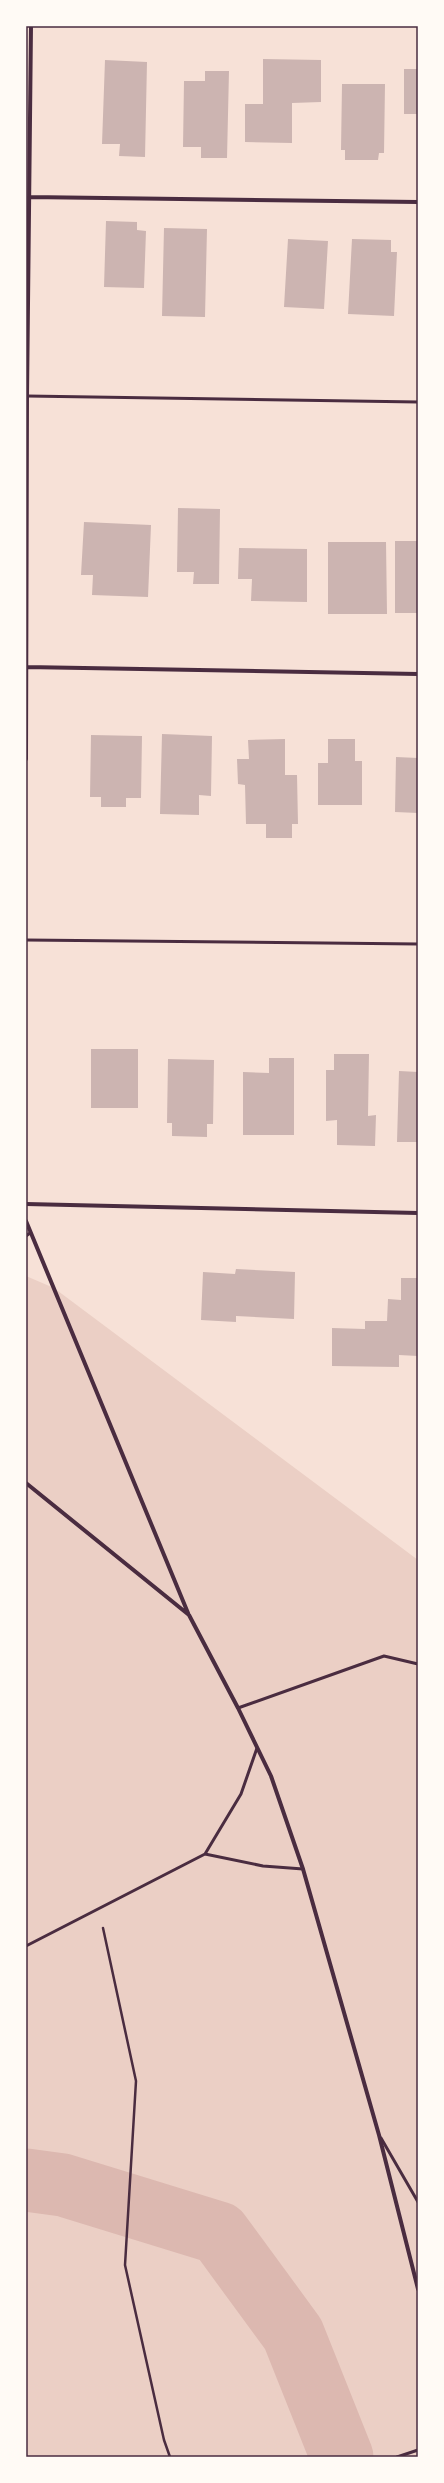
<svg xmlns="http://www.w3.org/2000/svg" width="444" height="2483" viewBox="0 0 444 2483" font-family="'Titillium Web',sans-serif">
<rect width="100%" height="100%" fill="#f7e1d7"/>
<path fill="#ebcfc5" d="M26,1276L54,1288L418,1560V2457H26Z"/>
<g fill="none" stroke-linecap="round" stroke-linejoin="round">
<path stroke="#dcb8b0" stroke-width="63" d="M26,2180L63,2185L219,2233L293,2334L342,2457"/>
</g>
<path fill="#ccb4b1" d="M263,59L321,60V102L292,103V143L245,142V104H263Z
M105,60L147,62L145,157L119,156L120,144H102Z
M404,69H418V114H404Z
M205,71H229L227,158H201V147H183L184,81H205Z
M342,84H385L384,153H379L378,160H345V150H341Z
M106,221L137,222V230L146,231L144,288L104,287Z
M164,228L207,229L205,317L162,316Z
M288,239L328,241L324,309L284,307Z
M352,239L391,240V252H397L394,316L348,314Z
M178,508L220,509L219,584H193L194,572H177Z
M84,522L151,525L148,597L92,595L93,575H81Z
M395,541H418V613H395Z
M328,542H386L387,614H328Z
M239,548L307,549V602L251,601L252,579H238Z
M162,734L212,736L211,796L199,795V815L160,814Z
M91,735L142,736L141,798H126V807H101V797H90Z
M285,739V775H297L298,824H292V838H266V824H246L245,785L238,784L237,759H249L248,740Z
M328,739H355V761H362V805H318V763H328Z
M396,757L418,758V813L395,812Z
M91,1049H138V1108H91Z
M334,1054H369L368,1116L376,1115L375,1146L337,1145V1120L326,1121V1070H334Z
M269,1058H294V1135H243V1072L269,1073Z
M168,1059L214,1060L213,1124H207V1137L172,1136V1123H167Z
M399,1071L418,1072V1142H397Z
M236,1269L295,1272L294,1319L236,1316V1322L201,1320L203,1272L235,1274Z
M401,1278H418V1356L399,1355V1367L332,1366V1328L365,1329V1321H387L388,1299L401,1300Z"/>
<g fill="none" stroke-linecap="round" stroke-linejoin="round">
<path stroke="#4a2c40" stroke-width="2.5" d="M103,1928L136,2081L125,2265L164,2440L170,2457"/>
<path stroke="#4a2c40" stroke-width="3" d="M27,396L418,402
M26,940L418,944
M26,1236L30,1233
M238,1708L384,1656L418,1664
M205,1854L263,1866L303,1869
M26,1946L205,1854L241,1794L257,1748
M381,2138L418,2202
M397,2457L418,2450"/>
<path stroke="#4a2c40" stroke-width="4" d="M29,197L418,202
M26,667L418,674
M26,759L27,396L31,26
M26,1204L418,1213
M26,1221L188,1613
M26,1483L189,1615L238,1708L271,1776L303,1869L379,2135L418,2289"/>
</g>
<rect width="444" height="2483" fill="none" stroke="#fffaf5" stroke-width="54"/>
<rect x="27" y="27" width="390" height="2429" fill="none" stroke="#4a2c40" stroke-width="1.5"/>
</svg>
